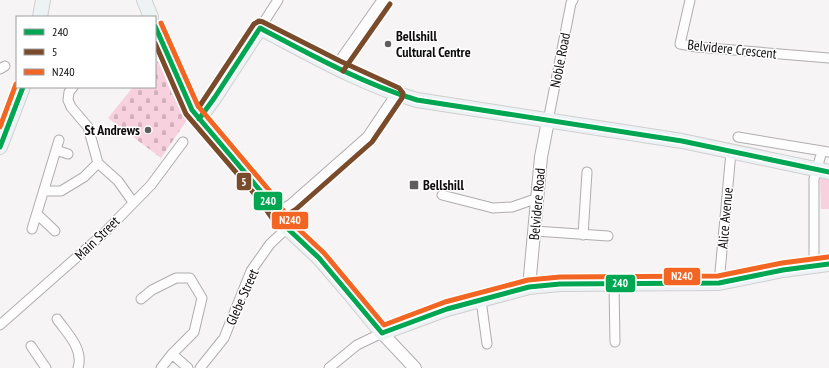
<svg xmlns="http://www.w3.org/2000/svg" width="829" height="368" viewBox="0 0 829 368" font-family="'PT Sans Narrow',sans-serif">
<defs>
<pattern id="cemetery-stones" width="16" height="16" patternUnits="userSpaceOnUse"><rect width="16" height="16" fill="#f8d1de"/><path d="M2 7V4a2 2 0 0 1 4 0v3zM10 15v-3a2 2 0 0 1 4 0v3z" fill="#d3b2bd"/></pattern>
</defs>
<rect width="100%" height="100%" fill="#f7f4f5"/>
<path fill="url(#cemetery-stones)" d="M158,61L172,94L187,120L161,158L108,118L133,87H155V64Z"/>
<path fill="#f8d1de" d="M820,178L829,180V209H821Z"/>
<g fill="none" stroke-linecap="round" stroke-linejoin="round">
<g stroke="#afadae" stroke-width="11">
<path id="street" d="M690,0L680,44L697,47L829,58
M260,28L278,0
M0,69L5,66
M73,87L69,92L68,100L71,107L88,127L98,163L118,181L133,202
M548,121L571,3L573,0
M738,137L829,152
M56,150L68,154
M44,191H61L84,177L98,163
M442,195L493,208L512,207L538,198
M277,213L291,204L367,137L396,94
M37,214L55,231
M32,229L59,140
M535,231L608,236
M583,235L587,172
M814,266V179L822,151
M719,283L731,152
M614,285L615,342
M141,299L152,290L176,278H190L202,298L194,332L172,354L161,368
M481,300L487,344
M57,319C67,333 84,349 78,368
M0,325L103,234L151,185L183,142
M31,346L46,368
M172,354L188,368
M200,368L224,338L251,271L270,244L287,228
M329,368L357,345L382,333"/>
</g>
<g stroke="#afadae" stroke-width="14">
<path id="secondary" d="M337,67L384,0
M529,287L541,157L548,121
M382,333L415,368"/>
</g>
<g stroke="#d0cfcf" stroke-width="16">
<path id="primary" d="M144,0L151,17
M40,17L43,0
M155,26L192,110L199,119L263,194L287,228L319,258L350,294L382,333L447,309L529,287L560,284L719,283L783,270L829,264
M199,119L215,97L260,28C310,54 363,85 417,100L682,141L829,172
M0,147L23,87"/>
</g>
<use href="#street" stroke="#fefdfe" stroke-width="9"/>
<use href="#secondary" stroke="#fefdfe" stroke-width="12"/>
<use href="#primary" stroke="#edf3f5" stroke-width="14"/>
<g stroke="#fff" stroke-width="8">
<path id="bus-1" d="M155,26L192,110L263,194L287,228L319,258L382,333L447,309L529,287L560,284L719,283L783,270L829,264
M199,119L215,97L260,28C311,55 362,83 417,100L682,141L829,172
M0,147L23,87"/>
</g>
<g stroke="#fff" stroke-width="8">
<path id="bus-2" d="M155,43L186,114L258,198L272,218L275,220L280,219L295,210L372,142L402,98L403,93L399,88L340,61L263,22L259,21L254,24L199,107
M343,71L390,4"/>
</g>
<g stroke="#fff" stroke-width="8">
<path id="bus-3" d="M161,23L198,106L268,189L292,223L324,253L384,325L445,302L528,280L560,277L718,276L782,263L828,257
M0,127L16,84"/>
</g>
<use href="#bus-1" stroke="#00a651" stroke-width="5"/>
<use href="#bus-2" stroke="#7a4b2a" stroke-width="5"/>
<use href="#bus-3" stroke="#f26522" stroke-width="5"/>
</g>
<g fill="#5f5d5e" stroke="#fff" stroke-width="1.5">
<circle cx="388" cy="44" r="4"/>
<circle cx="148" cy="130" r="4"/>
<rect x="409" y="180" width="10" height="10" rx="2"/>
</g>
<g text-anchor="middle" dominant-baseline="central" stroke-width="3" stroke-linejoin="round" paint-order="stroke">
<g font-size="14" font-weight="bold" fill="#0d0b0c" stroke="#fff" text-anchor="start">
<text x="396" y="36">Bellshill<tspan x="396" dy="16">Cultural Centre</tspan></text>
<text x="140" y="130" text-anchor="end">St Andrews</text>
<text x="423" y="185">Bellshill</text>
</g>
<g font-size="14" fill="#0d0b0c" stroke="#fff">
<text transform="translate(732 49) rotate(6)">Belvidere Crescent</text>
<text transform="translate(560 60) rotate(-79)">Noble Road</text>
<text transform="translate(537 204) rotate(-85)">Belvidere Road</text>
<text transform="translate(725 218) rotate(-85)">Alice Avenue</text>
<text transform="translate(97 238) rotate(-44)">Main Street</text>
<text transform="translate(242 297) rotate(-66)">Glebe Street</text>
</g>
</g>
<g stroke="#fff" stroke-width="1.5">
<rect x="236" y="172" width="16" height="19" rx="4" fill="#7a4b2a"/>
<rect x="253" y="191" width="30" height="20" rx="4" fill="#00a651"/>
<rect x="271" y="211" width="38" height="19" rx="4" fill="#f26522"/>
<rect x="663" y="267" width="38" height="19" rx="4" fill="#f26522"/>
<rect x="605" y="274" width="31" height="19" rx="4" fill="#00a651"/>
</g>
<g font-size="11" text-anchor="middle" font-weight="bold" fill="#fff">
<text x="244" y="186">5</text>
<text x="268" y="205">240</text>
<text x="290" y="224">N240</text>
<text x="682" y="280">N240</text>
<text x="620" y="287">240</text>
</g>
<rect x="16" y="16" width="140" height="72" fill="#ffffff" stroke="#9e9d9e"/>
<rect x="24" y="29" width="20" height="6" fill="#00a651" stroke="#9e9d9e"/>
<text x="52" y="36" font-size="12" fill="#0d0b0c">240</text>
<rect x="24" y="49" width="20" height="6" fill="#7a4b2a" stroke="#9e9d9e"/>
<text x="52" y="56" font-size="12" fill="#0d0b0c">5</text>
<rect x="24" y="69" width="20" height="6" fill="#f26522" stroke="#9e9d9e"/>
<text x="52" y="76" font-size="12" fill="#0d0b0c">N240</text>
</svg>
